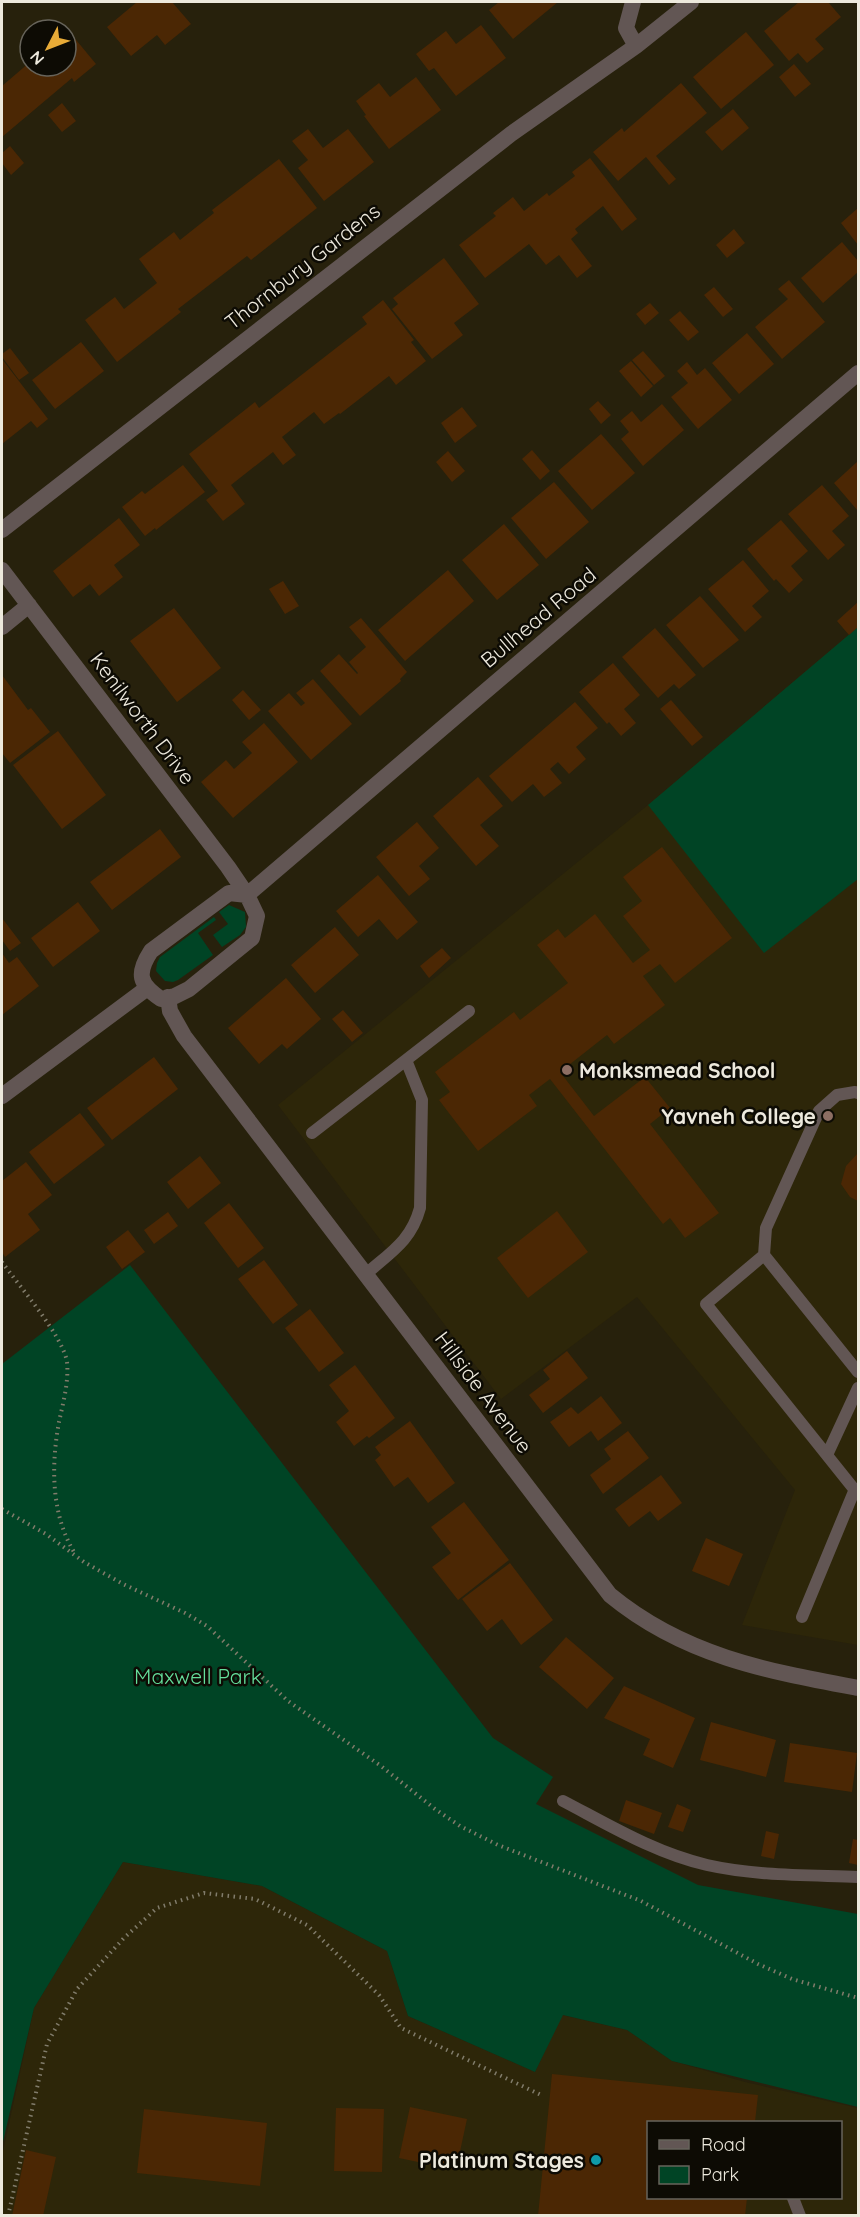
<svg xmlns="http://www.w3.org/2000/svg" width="860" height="2217" viewBox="0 0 860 2217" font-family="Quicksand,sans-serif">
<rect width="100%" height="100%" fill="#27210c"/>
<path fill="#2d2609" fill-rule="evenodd" d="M858,627V1645L742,1625L795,1490L637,1297L501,1399L278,1105L648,805Z
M123,1862L262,1886L387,1951L408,2016L535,2072L562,2015L627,2030L672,2061L745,2082L858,2108V2215L2,2216V2156L34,2008ZM648,2122H840V2198H648Z"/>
<path fill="#004425" d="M858,627V879L764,953L648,805Z
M229,905L245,912L246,927L240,935L222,947L213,935L228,924L219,912Z
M214,917L216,920L198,933L213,955L178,980L173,982L165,981L156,971L157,963L160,957Z
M130,1265L493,1738L553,1777L536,1804L698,1885L858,1914V2107L672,2061L627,2030L563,2015L535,2072L408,2016L387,1951L262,1886L123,1862L34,2008L2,2146V1364Z"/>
<path fill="#4b2704" d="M137,2H172L191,24L165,45L157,35L131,56L107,27Z
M499,2H558L513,39L489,10Z
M799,2H828L841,17L815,39L824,49L807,63L798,53L789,61L764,31Z
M481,25L506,58L456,96L434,68L429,71L416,54L446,31L456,44Z
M67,29L96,64L74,82L72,78L2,137V86L30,62V66H66Z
M746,32L774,65L721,109L693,77Z
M794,64L811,84L795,97L779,77Z
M416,77L441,110L389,149L364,116L366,115L356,101L379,83L390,97Z
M681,83L707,113L656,156L676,179L669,185L646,157L618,181L593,152L622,128L624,132Z
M62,103L76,121L62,132L48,115Z
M733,109L749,128L722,151L705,132Z
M308,129L323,148L348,129L374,162L324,201L298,168L308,160L292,141Z
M10,146L24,163L11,175L2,163V153Z
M590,158L637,219L622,231L603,206L575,229L578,233L571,239L592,266L577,278L559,255L546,265L529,244L485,278L459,245L496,216L493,213L513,197L524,211L547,193L549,196L575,176L572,172Z
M279,159L317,208L251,260L247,256L178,309L181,312L117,362L85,320L115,297L124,309L157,283L139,259L174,232L180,240L214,213L212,210Z
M858,208V245L841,223Z
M734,229L745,243L727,258L716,245Z
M842,242L858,261V272L823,303L801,278Z
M444,258L479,304L454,323L463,335L432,359L392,309L398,304L393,298Z
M789,280L825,322L782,359L755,327L788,299L778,289Z
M714,287L733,309L723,317L704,295Z
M383,300L414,340L411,342L426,361L396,385L389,376L340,414L339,413L324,424L314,412L282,437L296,455L283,465L273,452L231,485L245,504L223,521L206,500L218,491L189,454L255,402L259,408L367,324L362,317Z
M650,303L659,313L645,325L636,314Z
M680,311L699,332L688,341L669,320Z
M747,333L774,364L739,394L712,363Z
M81,342L104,371L55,409L32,380Z
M10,348L29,373L19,380L2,357V354Z
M643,351L665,376L654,385L632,360Z
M2,359L48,419L37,428L31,421L2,444Z
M631,361L653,386L641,397L619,371Z
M687,362L697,375L705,368L732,400L698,429L671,397L688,383L677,371Z
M598,401L611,415L601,424L589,409Z
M662,404L684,430L643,466L621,439L629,432L620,421L632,411L641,422Z
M462,407L477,426L455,443L441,423Z
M601,434L635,473L592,510L558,471Z
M532,450L550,471L540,480L522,459Z
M448,451L465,471L452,482L436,462Z
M858,461V511L834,483Z
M183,465L205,492L156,530L155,528L145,536L122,507L142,491L145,494Z
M554,482L589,522L546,559L511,518Z
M822,485L849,516L832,531L845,545L828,560L788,514Z
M119,518L140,545L114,565L123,577L99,596L90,584L73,597L53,571Z
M781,520L808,551L791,566L803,580L789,593L776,579L774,581L747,549Z
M504,524L539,565L497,600L462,560Z
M743,560L769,591L752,606L762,617L745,632L708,589Z
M448,570L474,601L405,661L378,630Z
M283,581L299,606L285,614L269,589Z
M700,596L739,640L703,668L666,625Z
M858,602V627L849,635L837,621Z
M174,608L221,668L177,702L130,641Z
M361,618L407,672L400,679L401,681L360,716L320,671L339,654L357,674L358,673L349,662L366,647L349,627Z
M655,628L696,675L679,689L674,684L658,698L622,657Z
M613,663L640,695L624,709L636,723L621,736L609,722L607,724L579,692Z
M2,675L28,710L31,708L50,732L10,763L2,753Z
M313,679L352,724L311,760L268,711L289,693L301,706L305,703L296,693Z
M243,690L261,710L249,720L232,700Z
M671,700L703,737L692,746L660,709Z
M575,702L598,728L576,747L586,759L569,774L558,762L550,769L562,783L544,797L533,784L512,802L489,776Z
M264,723L298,762L233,818L201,782L226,760L234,769L252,753L242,742Z
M58,731L106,795L62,829L13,765Z
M478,777L503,806L480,825L499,846L476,866L433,816Z
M417,822L439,848L419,866L430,879L409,896L376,857Z
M160,829L181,857L112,910L90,882Z
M662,847L732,938L675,983L660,964L643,976L665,1005L614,1044L607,1035L560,1072L594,1116L645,1077L670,1108L650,1124L719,1213L685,1238L670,1218L663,1224L550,1079L529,1095L537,1106L478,1151L439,1100L450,1092L435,1072L514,1012L520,1020L568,983L537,945L558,929L565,938L595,914L633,963L650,950L623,916L642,901L623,877Z
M378,875L418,922L397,940L379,919L358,937L336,911Z
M78,902L100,931L53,967L31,938Z
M2,918L21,943L10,951L2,940Z
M335,927L359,955L315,993L291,965Z
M442,948L451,958L429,978L420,966Z
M2,953L9,963L17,957L39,986L2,1015Z
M286,978L321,1019L287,1049L282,1044L259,1064L228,1028Z
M343,1010L363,1033L352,1042L332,1019Z
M154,1057L178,1089L112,1140L87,1108Z
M80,1113L105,1145L54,1184L29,1152Z
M858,1153V1201L850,1197L841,1184L846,1166Z
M200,1156L221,1183L188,1209L167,1182Z
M26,1162L52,1195L28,1214L40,1230L5,1257L2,1252V1181Z
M229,1203L264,1248L238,1268L204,1223Z
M557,1211L588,1252L528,1298L497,1258Z
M168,1212L178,1226L154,1244L144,1230Z
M128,1230L145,1252L122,1269L106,1247Z
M264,1260L298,1305L273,1324L238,1279Z
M310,1309L344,1353L319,1372L285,1328Z
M567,1351L588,1378L543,1413L529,1395L550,1379L543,1370Z
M355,1365L395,1418L369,1438L367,1436L354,1446L336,1422L349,1411L329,1385Z
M601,1396L622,1423L598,1441L591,1431L569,1447L550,1422L571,1407L578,1414Z
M410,1421L455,1483L428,1503L408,1477L394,1487L375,1460L381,1455L375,1447Z
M628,1431L649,1458L603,1494L590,1475L611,1459L604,1449Z
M661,1475L682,1503L658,1521L650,1511L629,1527L615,1509Z
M464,1502L509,1560L458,1600L432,1567L451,1553L431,1527Z
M706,1538L743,1554L729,1586L692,1571Z
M510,1563L553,1620L521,1645L502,1619L487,1631L462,1599Z
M566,1637L614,1678L587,1709L539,1667Z
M624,1686L695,1718L673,1768L643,1755L650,1739L604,1718Z
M711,1722L776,1740L766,1777L700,1760Z
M790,1743L857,1753L852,1792L784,1782Z
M626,1800L662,1813L654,1834L619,1821Z
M677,1804L691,1810L683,1832L668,1827Z
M766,1831L779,1834L774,1859L761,1856Z
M853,1839L858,1840V1865L849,1863Z
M552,2074L758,2095L755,2122H648V2198H747L745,2216H538Z
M410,2107L467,2119L456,2170L399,2158Z
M336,2108L384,2109L382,2172L334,2171Z
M144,2109L267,2123L260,2186L137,2173Z
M26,2150L56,2157L43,2216H12Z"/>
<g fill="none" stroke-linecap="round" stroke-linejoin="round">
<path stroke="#817c6b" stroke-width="4" stroke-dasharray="1.5 4.5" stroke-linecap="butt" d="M2,1262C19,1286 63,1336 67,1362C69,1382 63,1403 59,1422C51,1465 51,1514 74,1552
M2,1509L46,1534L84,1562L123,1584L185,1613L207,1626L288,1701L381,1766L435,1809L460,1826L498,1845L641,1901L758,1964L792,1979L858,1998
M8,2216L47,2044L77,1989L124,1938L157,1908L204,1893L255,1899L307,1925L379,1995L401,2028L541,2095"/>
<path stroke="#625654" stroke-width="12" d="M406,1060L469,1011
M312,1133L406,1060L422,1100L420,1208C411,1241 391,1252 366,1274
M764,1255L766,1228L819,1111L837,1095L855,1092L858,1093
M858,1372L764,1255L706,1304L858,1494
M827,1455L858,1388
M802,1617L855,1489
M563,1801C609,1825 655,1853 707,1865C756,1876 808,1875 858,1877
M793,2198L800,2216"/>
<path stroke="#625654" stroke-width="16" d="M633,2L626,28L636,46
M2,530L511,134L636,46L691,2
M2,570L228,867L247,895L257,916L252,938L189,989L175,996L161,999C139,984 136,974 151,951L229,893L247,895L858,373
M2,627L29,605
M168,997L170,1011L184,1036L610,1595C684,1656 767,1671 858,1688
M2,1096L146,989"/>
</g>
<g fill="#8d6e63" stroke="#0d0b04" stroke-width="2">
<circle cx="567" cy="1070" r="6"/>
<circle cx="828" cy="1116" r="6"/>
</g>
<circle fill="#0f9aa8" stroke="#0d0b04" stroke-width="2" cx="596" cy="2160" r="6"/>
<g text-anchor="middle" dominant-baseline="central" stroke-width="5" stroke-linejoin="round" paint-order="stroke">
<g font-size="21" fill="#ede9dd" stroke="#0d0b04">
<text transform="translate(302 266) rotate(-38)">Thornbury Gardens</text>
<text transform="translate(538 617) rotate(-40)">Bullhead Road</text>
<text transform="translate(143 718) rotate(53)">Kenilworth Drive</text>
<text transform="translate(484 1392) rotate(53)">Hillside Avenue</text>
</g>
<g font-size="21" font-weight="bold" fill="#ede9dd" stroke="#0d0b04" text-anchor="end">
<text x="579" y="1070" text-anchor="start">Monksmead School</text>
<text x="816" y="1116">Yavneh College</text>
<text x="584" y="2160">Platinum Stages</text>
</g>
<g font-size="21" fill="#65e09c" stroke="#0d0b04">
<text x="198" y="1676">Maxwell Park</text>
</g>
</g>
<rect width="860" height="2217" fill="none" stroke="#ede9dd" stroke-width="6"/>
<rect x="647" y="2121" width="195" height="78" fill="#0d0b04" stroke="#67645b" stroke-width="1.5"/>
<rect x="659" y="2140" width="30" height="9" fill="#625654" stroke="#67645b" stroke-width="1.5"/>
<text x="701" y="2151" font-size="18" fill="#ede9dd">Road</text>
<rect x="659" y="2166" width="30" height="18" fill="#004425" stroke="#67645b" stroke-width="1.5"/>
<text x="701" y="2181" font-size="18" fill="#ede9dd">Park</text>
<g transform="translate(48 48) rotate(228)"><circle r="28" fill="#0d0b04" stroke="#67645b" stroke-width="1.5"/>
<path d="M0-4.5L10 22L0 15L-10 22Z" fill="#e8ab37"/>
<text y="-9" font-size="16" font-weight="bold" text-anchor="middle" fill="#ede9dd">N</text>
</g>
</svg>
